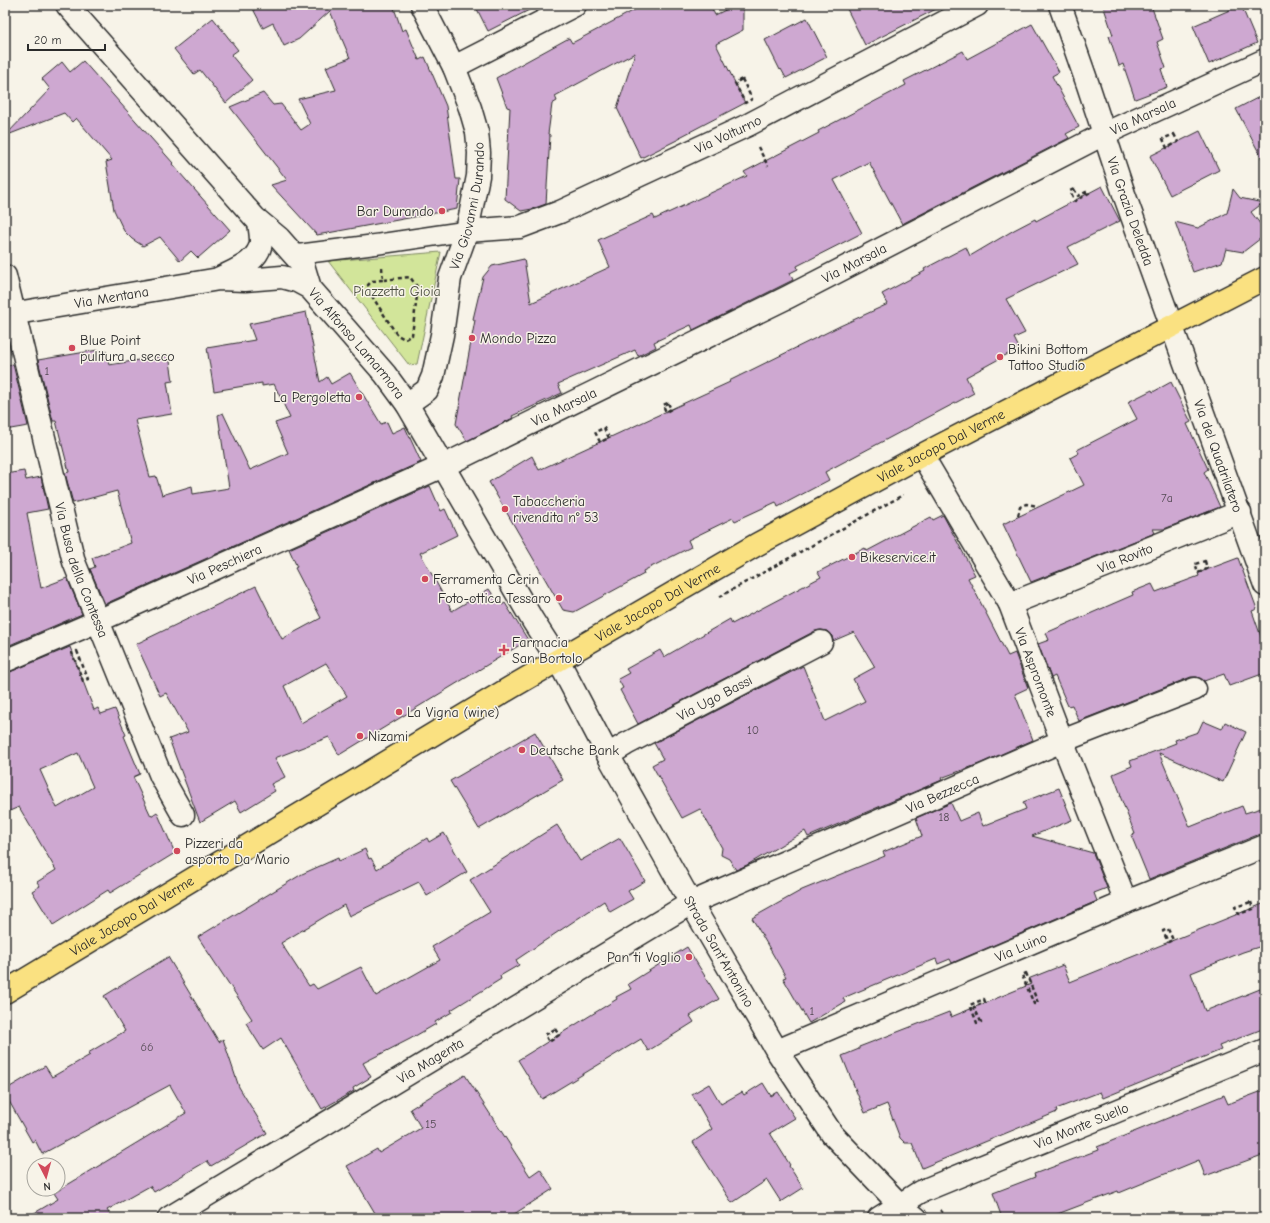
<svg xmlns="http://www.w3.org/2000/svg" width="1270" height="1223" viewBox="0 0 1270 1223" font-family="'Comic Neue',sans-serif">
<rect width="100%" height="100%" fill="#f7f3e8"/>
<filter id="ink" filterUnits="userSpaceOnUse"><feTurbulence type="fractalNoise" baseFrequency=".025" numOctaves="2"/><feDisplacementMap in="SourceGraphic" scale="8" xChannelSelector="R" yChannelSelector="G"/><feConvolveMatrix kernelMatrix="1 2 1 2 8 2 1 2 1" color-interpolation-filters="sRGB"/></filter>
<g filter="url(#ink)">
<path fill="#d2e59a" stroke="#7e8862" d="M441,252L417,364L409,365L328,261Z"/>
<path fill="#cea8d1" stroke="#2b2b2b" fill-rule="evenodd" d="M251,5H393L402,31L406,29L419,60L425,57L446,106L456,179H460L457,209L317,235L271,185L287,180L230,107L263,93L273,105L281,104L301,130L310,124L298,99L336,90L326,67L350,58L330,11L299,39L284,46L273,23L263,28Z
M475,5H539L488,31Z
M644,5H710L715,15L736,5H743V30L716,44L745,103L680,137L681,138L641,158L617,108L635,53L555,96L557,101L552,104L548,134L550,135L546,204L532,209L521,211L505,199L510,108L507,107L496,78L569,38L572,43Z
M845,5H944L865,45Z
M1103,5H1151L1163,39L1157,42L1166,68L1161,69L1167,87L1135,99L1123,64L1119,66L1109,36L1113,35Z
M1241,5L1257,43L1209,64L1193,26Z
M213,18L238,50L231,55L252,80L226,103L200,70L194,74L174,49Z
M807,18L827,57L786,78L781,69L780,70L765,40Z
M1032,24L1059,72L1052,76L1079,127L1066,134L1069,138L902,224L869,162L834,180L862,233L797,266L798,269L790,273L793,280L693,330L691,325L654,342L656,347L638,356L635,350L558,384L562,393L512,416L513,418L467,441L456,424L475,320L473,319L483,277L492,266L524,259L531,303L610,267L598,240L653,215L655,219L747,176L744,172L819,133L818,131L906,85L904,81L963,51L967,59Z
M83,61L173,163L172,164L230,230L198,258L191,251L180,261L160,237L143,246L132,239L124,231L114,210L106,162L112,160L76,118L72,122L64,113L5,136L50,89L42,79L62,62L70,72Z
M1265,94V164L1236,109Z
M1200,131L1219,170L1170,195L1150,156Z
M1102,186L1120,221L1068,247L1078,264L1006,299L1025,333L1014,338L1019,348L966,377L974,393L825,472L829,480L778,507L776,502L735,521L733,518L688,540L691,547L643,571L644,574L574,612L563,610L489,482L532,456L539,470L730,382L729,381L840,326L888,304L882,294L925,271L924,269L966,247L970,256L1014,230L1035,219L1036,221Z
M1233,189L1240,198L1263,203L1251,212L1265,230V235L1243,252L1226,249L1222,262L1193,272L1175,222L1198,228L1227,213Z
M306,312L320,382L327,377L331,384L350,373L381,424L387,422L392,433L405,427L421,462L105,604L90,569L95,567L92,558L131,543L117,491L73,503L65,473L69,472L56,421H53L38,360L98,350V352L106,351L109,365L169,355L173,381L167,382L172,414L135,420L150,477L156,476L162,495L192,486L193,494L229,488L218,415L223,413L250,470L288,453L275,423L290,418L274,384L262,386V383L214,391L207,348L255,340L249,324Z
M13,364L28,426L5,430V366Z
M1171,382L1191,422L1187,424L1208,469L1204,472L1220,507L1164,529H1153L1155,533L1031,582L1003,524L1084,485L1070,458L1079,453L1077,450L1137,419L1128,402L1152,390L1153,392Z
M24,471L26,480L41,477L48,509L27,513L41,588L67,578L82,614L5,647V474Z
M430,486L441,511L445,509L457,535L420,553L452,611L489,589L497,601L499,600L502,605L505,603L528,640L339,755L329,737L275,758L285,777L271,784L275,791L241,812L235,801L200,822L169,739L188,732L166,693L160,696L136,644L256,586L282,639L321,618L295,568L297,567L289,549ZM326,663L347,696L301,723L284,686Z
M943,515L975,575L968,578L1008,656L1015,653L1028,688L1015,694L1033,740L979,764L941,778L942,780L808,837L805,831L747,865L736,870L729,859L721,855L722,848L700,809L682,818L652,765L663,759L654,743L803,666L825,721L865,701L853,679L875,667L854,632L833,641L832,636L827,631L821,630L815,631L638,724L620,690L623,688L618,679L629,673L626,669L660,650L664,657L730,619L732,624L821,577L818,572L865,548L867,551L931,517L933,520Z
M1238,558L1257,609L1252,611L1265,648V673L1229,686L1224,674L1204,681L1197,677H1191L1079,721L1072,705L1068,706L1055,676L1051,678L1038,644L1049,640L1046,633L1133,595L1132,592L1152,584L1156,592L1199,576L1198,573Z
M70,647L94,710L98,708L101,714L115,709L126,735L124,736L140,774L133,777L151,816L157,812L175,853L110,893L108,890L53,925L32,891L40,886L37,882L56,870L19,807L5,813V673L10,672ZM78,753L93,787L57,808L40,770Z
M1203,721L1222,729L1225,722L1246,732L1223,782L1159,753L1190,827L1242,806L1245,813L1265,807V834H1260L1149,879L1131,835L1135,834L1120,796L1121,795L1113,774L1132,766L1130,761L1176,743L1175,740L1198,732Z
M535,732L563,780L479,829L450,781Z
M1059,788L1072,820L1032,836L1093,853L1107,888L1094,893L1097,901L952,963L950,959L938,964L936,959L843,998L845,1002L809,1023L783,978L786,977L752,918L802,890L885,856L883,852L922,836L916,818L951,803L959,821L978,813L983,826L1026,809L1023,802Z
M557,825L580,861L620,838L645,881L628,891L633,899L610,912L604,901L516,960L519,965L500,976L501,979L451,1010L452,1012L435,1022L436,1024L410,1039L363,1063L371,1077L353,1088L354,1091L322,1109L281,1038L263,1050L246,1023L252,1019L198,937L302,874L338,858L339,861L365,849L369,859L371,858L377,869L427,838L429,842L444,833L467,872L427,896L419,882L349,916L344,905L281,943L309,986L313,984L317,989L361,967L376,996L440,960L432,947L490,912L470,880Z
M1265,903V945L1243,952L1191,973L1205,1011L1265,987V1028L1219,1046L1221,1050L1103,1098L1100,1092L1056,1109L1057,1112L922,1168L912,1143H905L900,1138L887,1104L865,1113L842,1056L859,1049V1047L949,1012L951,1017L1031,984L1028,979L1063,965L1070,982Z
M687,947L719,999L690,1016L694,1022L648,1051L641,1039L542,1099L518,1060L617,999L616,997L631,989L628,984Z
M168,957L219,1042L223,1039L239,1087L267,1133L211,1166L207,1161L154,1192L150,1186L107,1210L112,1218H26L58,1199L54,1193L186,1113L170,1085L42,1154L35,1140L32,1142L5,1094V1090L45,1066L52,1077L90,1055L88,1053L125,1031L104,996Z
M465,1075L530,1176L540,1169L553,1189L508,1218H378L347,1166L377,1149L379,1153L421,1128L410,1109Z
M763,1083L771,1096L778,1092L795,1118L770,1133L790,1165L789,1166L803,1188L781,1202L767,1180L732,1203L693,1142L712,1129L692,1094L709,1084L721,1104L742,1092L744,1095Z
M1265,1090V1154L1205,1176L1199,1160L1119,1193L1118,1191L1047,1218H1002L993,1193L1035,1177L1034,1174L1098,1150L1097,1147L1224,1095L1228,1104Z"/>
<g fill="none" stroke-linecap="round" stroke-linejoin="round">
<g stroke="#2b2b2b" stroke-width="22">
<path id="pedestrian" d="M294,255L379,244L467,231"/>
</g>
<g stroke="#2b2b2b" stroke-width="25">
<g id="minor">
<path id="s1" d="M67,5L255,218L279,238L294,255L303,265L310,288L385,374L407,404L533,621L558,660"/>
<path id="s2" d="M1060,5L1088,85L1124,194L1265,585"/>
<path d="M454,67L575,5"/>
<path id="s3" d="M467,231L520,227L560,212L748,125L977,5"/>
<path id="s4" d="M5,276L74,562L161,776L183,815"/>
<path d="M220,278C235,270 259,262 261,242C261,236 260,229 259,223"/>
<path id="s5" d="M5,315L219,279L245,280L282,277L297,281L310,288"/>
<path id="s6" d="M407,404L427,390L433,376L442,335L450,278L467,231L478,176L479,153L477,132L470,108L454,67L422,5"/>
<path id="s7" d="M922,455L1010,604L1062,741L1126,902"/>
<path id="s8" d="M1010,604L1240,512"/>
<path id="s9" d="M5,661L98,621L443,466L788,297L1104,134L1265,60"/>
<path id="s10" d="M608,755L626,744L821,642"/>
<path id="s11" d="M777,1051L1126,902L1265,846"/>
<path id="s12" d="M169,1218L691,903L1062,741L1195,689"/>
<path id="s13" d="M879,1218L920,1192L1265,1050"/>
</g>
</g>
<g stroke="#2b2b2b" stroke-width="25">
<g id="secondary">
<path id="s14" d="M558,660L608,755L691,903L777,1051L832,1134L900,1205L916,1218"/>
</g>
</g>
<g stroke="#2b2b2b" stroke-width="25">
<g id="primary">
<path id="s15" d="M5,992L510,688L756,545L922,455L1265,278"/>
</g>
</g>
<path stroke="#2b2b2b" stroke-width="2.5" stroke-dasharray="4 3" stroke-linecap="butt" d="M742,79L752,99L745,103L735,83Z
M1174,134L1178,142L1167,148L1163,139Z
M758,147L768,166
M1074,189L1078,196L1088,191L1089,193L1075,201L1070,191Z
M382,267L383,280L410,277L418,288L412,335L405,339L397,335L370,293L368,285L372,281L383,280
M668,403L671,409L666,412L663,405Z
M604,428L609,438L600,442L595,432Z
M1018,516L1020,507L1026,504L1038,506
M1205,561L1207,569L1198,573L1195,564Z
M719,597L903,495
M77,651L88,679L83,681L72,653Z
M1251,902L1253,909L1239,914L1235,907Z
M1168,929L1173,940L1168,942L1163,931Z
M1026,973L1038,1003L1034,1004L1022,975Z
M984,999L985,1002L974,1007L981,1022L977,1023L970,1005Z
M555,1029L559,1035L549,1042L545,1035Z
M940,1210L948,1218"/>
<use href="#pedestrian" stroke="#f7f3e8" stroke-width="19"/>
<use href="#minor" stroke="#f7f3e8" stroke-width="22"/>
<use href="#secondary" stroke="#f7f3e8" stroke-width="22"/>
<use href="#primary" stroke="#fae181" stroke-width="22"/>
</g>
</g>
<g fill="#d1495b" stroke="#f7f3e8" stroke-width="1.5">
<circle cx="442" cy="211" r="4"/>
<circle cx="472" cy="338" r="4"/>
<circle cx="72" cy="348" r="4"/>
<circle cx="1000" cy="357" r="4"/>
<circle cx="359" cy="397" r="4"/>
<circle cx="505" cy="509" r="4"/>
<circle cx="852" cy="557" r="4"/>
<circle cx="425" cy="579" r="4"/>
<circle cx="559" cy="598" r="4"/>
<path d="M502 644h4v4h4v4h-4v4h-4v-4h-4v-4h4z"/>
<circle cx="399" cy="712" r="4"/>
<circle cx="360" cy="736" r="4"/>
<circle cx="522" cy="750" r="4"/>
<circle cx="177" cy="851" r="4"/>
<circle cx="689" cy="957" r="4"/>
</g>
<g text-anchor="middle" dominant-baseline="central" stroke-width="3" stroke-linejoin="round" paint-order="stroke">
<g font-size="12" fill="#544a54">
<text x="47" y="371">1</text>
<text x="1167" y="498">7a</text>
<text x="753" y="730">10</text>
<text x="944" y="817">18</text>
<text x="812" y="1011">1</text>
<text x="147" y="1047">66</text>
<text x="431" y="1124">15</text>
</g>
<g font-size="14" fill="#2b2b2b" stroke="#f7f3e8">
<text stroke="none"><textPath href="#s9" startOffset="1262">Via Marsala</textPath></text>
<text stroke="none"><textPath href="#s3" startOffset="281">Via Volturno</textPath></text>
<text stroke="none"><textPath href="#s6" startOffset="214">Via Giovanni Durando</textPath></text>
<text stroke="none"><textPath href="#s2" startOffset="218">Via Grazia Deledda</textPath></text>
<text stroke="none"><textPath href="#s9" startOffset="938">Via Marsala</textPath></text>
<text stroke="none"><textPath href="#s5" startOffset="108">Via Mentana</textPath></text>
<text stroke="none"><textPath href="#s1" startOffset="448">Via Alfonso Lamarmora</textPath></text>
<text stroke="none"><textPath href="#s9" startOffset="614">Via Marsala</textPath></text>
<text stroke="none"><textPath href="#s15" startOffset="1084">Viale Jacopo Dal Verme</textPath></text>
<text stroke="none"><textPath href="#s2" startOffset="478">Via del Quadrilatero</textPath></text>
<text stroke="none"><textPath href="#s8" startOffset="124">Via Rovito</textPath></text>
<text stroke="none"><textPath href="#s9" startOffset="240">Via Peschiera</textPath></text>
<text stroke="none"><textPath href="#s4" startOffset="304">Via Busa della Contessa</textPath></text>
<text stroke="none"><textPath href="#s15" startOffset="760">Viale Jacopo Dal Verme</textPath></text>
<text stroke="none"><textPath href="#s7" startOffset="246">Via Aspromonte</textPath></text>
<text stroke="none"><textPath href="#s10" startOffset="121">Via Ugo Bassi</textPath></text>
<text stroke="none"><textPath href="#s12" startOffset="884">Via Bezzecca</textPath></text>
<text stroke="none"><textPath href="#s15" startOffset="148">Viale Jacopo Dal Verme</textPath></text>
<text stroke="none"><textPath href="#s11" startOffset="265">Via Luino</textPath></text>
<text stroke="none"><textPath href="#s14" startOffset="333">Strada Sant'Antonino</textPath></text>
<text stroke="none"><textPath href="#s12" startOffset="305">Via Magenta</textPath></text>
<text stroke="none"><textPath href="#s13" startOffset="223">Via Monte Suello</textPath></text>
</g>
<g font-size="14" fill="#2b2b2b" stroke="#f7f3e8" text-anchor="start">
<text x="434" y="211" text-anchor="end">Bar Durando</text>
<text x="480" y="338">Mondo Pizza</text>
<text x="80" y="340">Blue Point<tspan x="80" dy="16">pulitura a secco</tspan></text>
<text x="1008" y="349">Bikini Bottom<tspan x="1008" dy="16">Tattoo Studio</tspan></text>
<text x="351" y="397" text-anchor="end">La Pergoletta</text>
<text x="513" y="501">Tabaccheria<tspan x="513" dy="16">rivendita n° 53</tspan></text>
<text x="860" y="557">Bikeservice.it</text>
<text x="433" y="579">Ferramenta Cerin</text>
<text x="551" y="598" text-anchor="end">Foto-ottica Tessaro</text>
<text x="512" y="642">Farmacia<tspan x="512" dy="16">San Bortolo</tspan></text>
<text x="407" y="712">La Vigna (wine)</text>
<text x="368" y="736">Nizami</text>
<text x="530" y="750">Deutsche Bank</text>
<text x="185" y="843">Pizzeri da<tspan x="185" dy="16">asporto Da Mario</tspan></text>
<text x="681" y="957" text-anchor="end">Pan ti Voglio</text>
</g>
<g font-size="14" fill="#4c5041" stroke="#f7f3e8">
<text x="397" y="291">Piazzetta Gioia</text>
</g>
</g>
<rect width="1270" height="1223" fill="none" stroke="#f7f3e8" stroke-width="20"/>
<rect x="10" y="10" width="1250" height="1203" fill="none" stroke="#2b2b2b" stroke-width="1.5" filter="url(#ink)"/>
<g transform="translate(46 1177) rotate(174)"><circle r="19" fill="#f7f3e8" stroke="#a5a39c"/>
<path d="M0-3L7 15L0 10L-7 15Z" fill="#d1495b"/>
<text y="-6" font-size="11" font-weight="bold" text-anchor="middle" fill="#2b2b2b">N</text>
</g>
<path d="M28 44v6h77v-6" fill="none" stroke="#2b2b2b" stroke-width="2"/>
<text x="34" y="44" font-size="12" fill="#2b2b2b" stroke="#f7f3e8" stroke-width="3" paint-order="stroke">20 m</text>
</svg>
